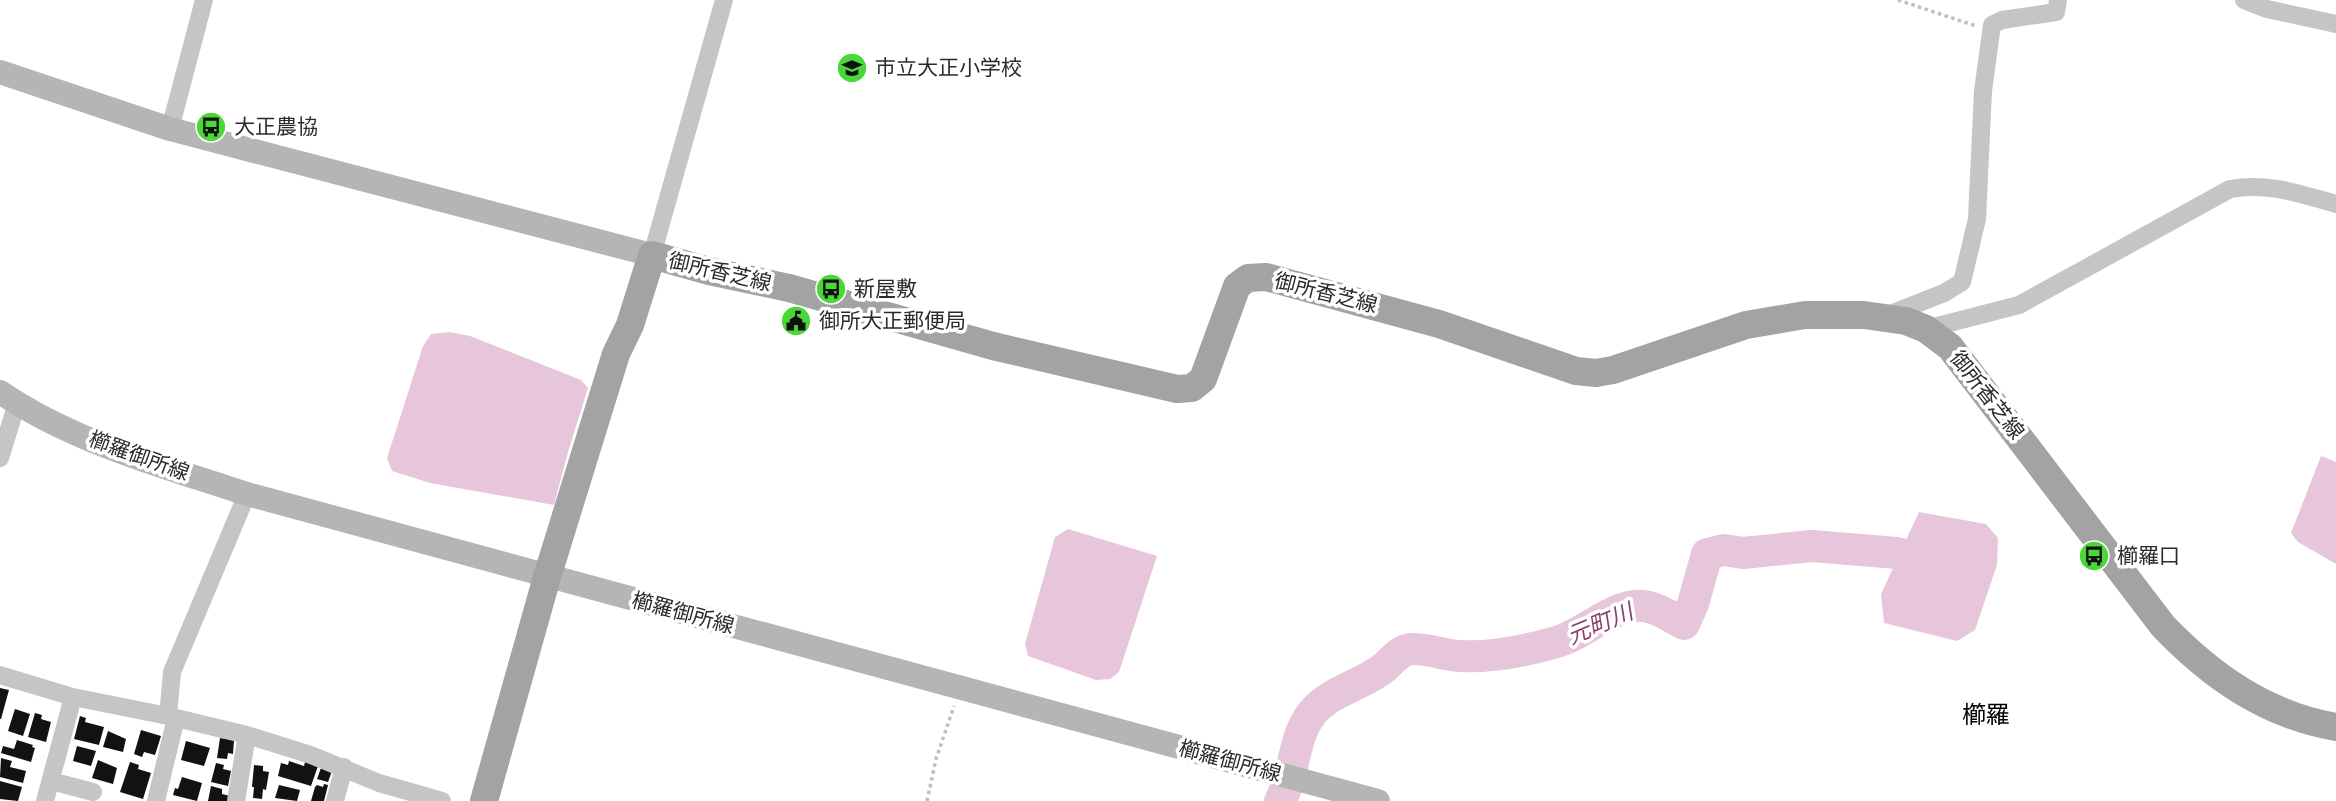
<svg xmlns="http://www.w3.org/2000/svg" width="2336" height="801" viewBox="0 0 2336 801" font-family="'Nunito Sans','Noto Sans JP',sans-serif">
<rect width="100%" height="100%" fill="#fff"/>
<path fill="#e7c6dc" d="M450,332L470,336L581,380L588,388L568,452L554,505L430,483L392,471L387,458L423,346L431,334Z
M2321,456L2336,462V564L2298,542L2291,533Z
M1919,512L1986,524L1998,538L1997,565L1975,630L1957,641L1884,623L1881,594Z
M1068,529L1157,556L1119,672L1110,679L1096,680L1028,656L1025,644L1055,537Z"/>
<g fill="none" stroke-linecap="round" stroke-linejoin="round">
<path stroke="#e7c6dc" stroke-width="32" d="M1280,801C1296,773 1292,737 1313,712C1332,690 1363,685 1385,667C1393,660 1400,650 1411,649C1426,648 1444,655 1459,656C1489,658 1524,651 1553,643C1582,636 1607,609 1635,606C1653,604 1669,616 1684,624L1693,604L1707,554L1724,550L1743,553L1812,546L1897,553L1941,564"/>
</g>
<path fill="#121212" d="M0,688L9,690L1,719H0Z
M15,709L30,714L23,736L8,731Z
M35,713L42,715L41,719L51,722L46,742L28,737Z
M80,716L86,718L85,722L104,727L99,745L74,739Z
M141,730L161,736L155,755L144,752L142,757L134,754Z
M108,731L126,739L123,752L103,747Z
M220,738L234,740L233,754L228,753L227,759L217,758Z
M17,740L33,745L32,747L35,748L31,762L1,753L3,746L14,749Z
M186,741L210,748L204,766L181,760Z
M77,746L96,751L91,766L73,761Z
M1,758L12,761L10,767L26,771L23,783L0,777Z
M98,760L117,768L113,784L92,778Z
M289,761L304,766L305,762L318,766L311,786L278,776L281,763L288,765Z
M130,762L139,765L138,769L151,773L143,799L120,792Z
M216,763L224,765L223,769L231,771L228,786L211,782Z
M254,765L263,766V771L269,772L266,790L263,789L262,799L253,798L254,787H252Z
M321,768L332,771L328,782L317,779Z
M182,777L202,783L197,801L173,795L175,788L178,789Z
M0,781L22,787L18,801L0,799Z
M324,784L328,785L324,801H311L315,787L317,785L323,787Z
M279,785L300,790L297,801L275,798Z
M211,786L222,789V794L230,796L229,801H208Z"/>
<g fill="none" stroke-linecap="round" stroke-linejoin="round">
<path stroke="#bfbfbf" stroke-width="3.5" stroke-dasharray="3.5 3.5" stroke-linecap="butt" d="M1898,0L1976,26
M927,801L936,759L954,706"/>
<path stroke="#c5c5c5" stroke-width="18" d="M2244,0L2267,9L2336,24
M170,129L204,0
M652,255L724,0
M1888,315L1944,293L1962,282L1977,219L1983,91L1992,25L2002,20L2056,12L2058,0
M1926,329L2019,305L2230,189C2268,182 2300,194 2336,204
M0,458L17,403
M0,675L73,697L168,716L247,735L311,755L379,783L442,801
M168,716L172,672L247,494
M51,781L93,792
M45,801L73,697
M156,801L176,718
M236,801L247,735
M335,801L344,767"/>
<path stroke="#b5b5b5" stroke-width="24" d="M0,72L170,129L652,255
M0,392C73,442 163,466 247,494L1378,801"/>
<path stroke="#a3a3a3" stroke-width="28" d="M484,801L547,577L616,354L630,325L652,255L709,271L789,288L993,346L1177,389L1192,388L1203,379L1237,286L1248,278L1266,277L1439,324L1576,371L1596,373L1613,370L1746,325L1805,315H1864L1906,321L1926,329L1950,347L2163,626C2211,676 2266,715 2336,727"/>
</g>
<defs>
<g id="school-disc" transform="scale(1.575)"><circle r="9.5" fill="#49d838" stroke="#fff"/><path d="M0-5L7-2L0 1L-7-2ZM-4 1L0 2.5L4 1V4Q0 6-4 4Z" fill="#111"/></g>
<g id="bus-disc" transform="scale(1.575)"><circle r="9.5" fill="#49d838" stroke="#fff"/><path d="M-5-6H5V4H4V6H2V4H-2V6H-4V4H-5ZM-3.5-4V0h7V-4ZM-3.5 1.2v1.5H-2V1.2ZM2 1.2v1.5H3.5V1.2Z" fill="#111"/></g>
<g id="civic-disc" transform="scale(1.575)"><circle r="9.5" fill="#49d838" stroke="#fff"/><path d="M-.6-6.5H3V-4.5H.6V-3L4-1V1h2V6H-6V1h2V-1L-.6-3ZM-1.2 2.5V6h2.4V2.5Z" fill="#111"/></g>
</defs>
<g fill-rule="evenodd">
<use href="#school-disc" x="852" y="68"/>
<use href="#bus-disc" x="211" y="127"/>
<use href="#bus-disc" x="831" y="289"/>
<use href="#civic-disc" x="796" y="321"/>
<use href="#bus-disc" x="2094" y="556"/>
</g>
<g text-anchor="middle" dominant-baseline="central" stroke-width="7" stroke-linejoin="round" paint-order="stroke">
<g font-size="21" fill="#2b2b2b" stroke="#fff" text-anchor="start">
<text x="875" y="68">市立大正小学校</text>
<text x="234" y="127">大正農協</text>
<text x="854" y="289">新屋敷</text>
<text x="819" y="321">御所大正郵便局</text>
<text x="2117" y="556">櫛羅口</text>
</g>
<g font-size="21" fill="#2b2b2b" stroke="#fff">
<text transform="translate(720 272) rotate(13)">御所香芝線</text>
<text transform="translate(1326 293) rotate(14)">御所香芝線</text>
<text transform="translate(1987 395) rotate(52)">御所香芝線</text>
<text transform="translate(139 456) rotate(20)">櫛羅御所線</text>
<text transform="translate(683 613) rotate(15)">櫛羅御所線</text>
<text transform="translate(1230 761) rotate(15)">櫛羅御所線</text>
</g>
<g font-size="23" font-style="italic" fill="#87406e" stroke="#fff">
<text transform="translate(1600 624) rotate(-23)">元町川</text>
</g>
<g font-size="24" fill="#000" stroke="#fff">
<text x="1986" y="715">櫛羅</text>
</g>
</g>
</svg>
